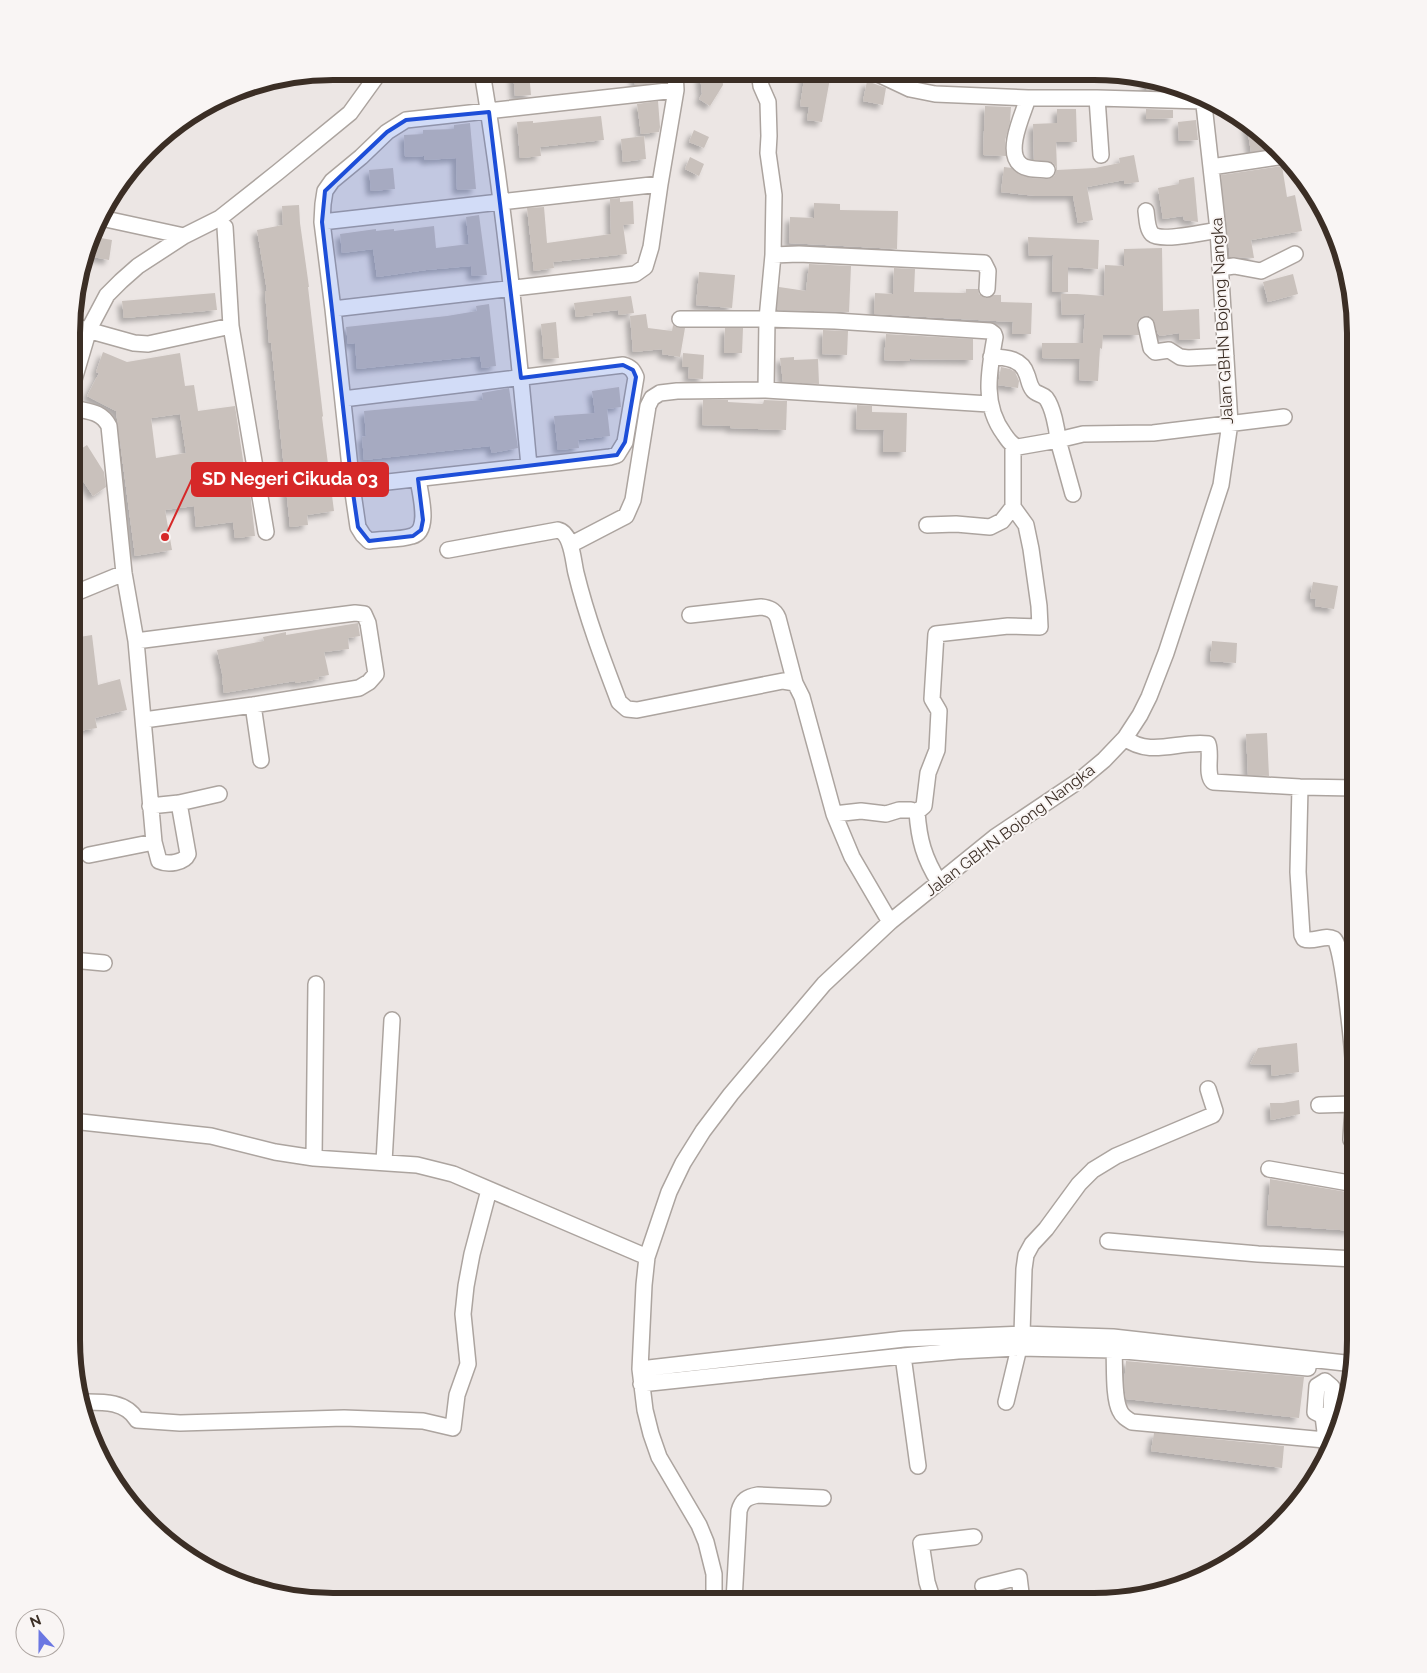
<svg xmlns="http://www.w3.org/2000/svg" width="1427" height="1673" viewBox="0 0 1427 1673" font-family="Raleway,sans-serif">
<defs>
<filter id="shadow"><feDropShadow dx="-4.5" dy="4.5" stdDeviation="2.5" flood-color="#0004"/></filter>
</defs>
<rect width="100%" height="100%" fill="#ece6e4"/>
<path fill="#c9c1bc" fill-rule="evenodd" filter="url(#shadow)" d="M513,72H529L531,95L515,96Z
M634,72H655L656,83L635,85Z
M722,73L723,85L710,106L699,99L702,94L700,75Z
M805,73H831L822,122L807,120L809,107L800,106Z
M1147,78L1173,85V91L1146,90Z
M867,81L886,88L883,105L863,101Z
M658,101L660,127L659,132L641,134L637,104Z
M985,106L1011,107L1010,122L1005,141L1006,156L983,155Z
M1057,109H1076L1077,142H1056L1057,170L1095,168L1120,163L1119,158L1134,155L1139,182L1124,184V180L1087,187L1093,220L1078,223L1073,196H1036L1001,192L1004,167L1012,168L1019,174L1031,178L1047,179L1051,178L1055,175L1056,167L1053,163L1048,161L1034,160L1033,124L1057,123Z
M1146,109L1173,110V118L1146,119Z
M601,116L604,140L540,147L541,156L520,158L517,122L533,121V123Z
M1196,120L1198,140L1179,141L1178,122Z
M1246,121L1278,148L1251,152Z
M470,123L476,189L457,190L456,158L425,160L424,156L405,157L404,135L423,134V130L454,129V125Z
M694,130L709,137L704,148L689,142Z
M644,136L646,159L623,162L621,139Z
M690,157L704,164L699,176L685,169Z
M1282,166L1287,197L1295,195L1302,231L1251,240L1254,258L1230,257L1221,175Z
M393,168L395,189L371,191L369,170Z
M1194,177L1198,222L1184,220L1183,216L1163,219L1158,188L1179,184V180Z
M620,198V202L633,201L634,224L623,225L627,254L553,262L554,268L534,271L527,208L544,207L547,243L611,234L610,199Z
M814,203L840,204V210L898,211L897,249L789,243L790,217L814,218Z
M299,205L300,223L309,287H308L323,416L322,417L334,511L307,515L308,525L290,527L271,342L269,343L265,291H267L257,230L283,225L282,206Z
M479,215L487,275L472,276L471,266L426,270L377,277L373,249L342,253L340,234L376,229V231L394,229V231L434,226L436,248L469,244L466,217Z
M95,237L112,240L109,260L88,256Z
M1028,237L1099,240L1098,269L1068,267V292H1052L1053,255L1029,256Z
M1162,248L1163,311L1199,309L1200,339L1179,340V333L1160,336L1158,334L1153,319L1149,316H1144L1140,318L1137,322L1139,335H1103L1102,349L1100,348L1098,381L1079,380L1080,359L1042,358V343H1083L1085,314L1062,315L1061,294H1077L1104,296L1105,265L1124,266V249Z
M809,264L851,266L849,312L777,310L779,287L806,291Z
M894,268L915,269L914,292L966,293V289H978L979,294L986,298L994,295H1001V302L1032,303L1031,334H1012L1013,322L874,314L875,293L893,294Z
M699,272L735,275L732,308L696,305Z
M1293,274L1298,294L1268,302L1263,282Z
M215,293L217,310L124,318L122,301Z
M631,296L634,313L619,315L618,310L593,313V315L576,317L574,303Z
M489,304L496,366L482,368L480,356L357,369L355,343L348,344L346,327L447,316L477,311L476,306Z
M646,314L648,328L672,331L673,325L676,327L685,328L680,357L662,354L663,349L633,352L630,316Z
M556,322L559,358L544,359L541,324Z
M725,328H743L742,353H724Z
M823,330L848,331L847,355L822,354Z
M886,334L973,339V360L910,359V361L884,360Z
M103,352L127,362L180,353L185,386L194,385L198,411L235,406L247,487H249L250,492L255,536L235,538L233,522L196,527L194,506L165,510L172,550L135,556L116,411L87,396L99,373L96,372ZM180,414L186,453L156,458L151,418Z
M683,353L704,355L703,379L688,378L689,367H682Z
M794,357V360L818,359L819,384L783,382L780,358Z
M1001,367L1010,369L1015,372L1019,381L1018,388L998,385Z
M619,387L621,407L607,409L610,436L578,440L579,448L558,450L554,416L595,413L592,391Z
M509,388L518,448L492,453L490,446L364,460L362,437L366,436L364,411L483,400L482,393Z
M703,400H728V402L763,404L764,400L787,401L786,430L730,428V426L702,425Z
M857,405L872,406V412L907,413L906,452H883L884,430L856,429Z
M87,445L104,472L106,487L93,496L73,466V454Z
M1313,582L1338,586L1334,609L1315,606L1316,599L1310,598Z
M358,623L360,636L348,638L349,649L324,652L329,675L318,677L319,679L295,683V681L224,693L222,678H223L217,650L264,641L263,637L286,632V635Z
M92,635L98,685L120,679L127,710L95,718L97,728L73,732V680H74L73,638Z
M1212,641L1237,643L1236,663L1210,661Z
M1267,733L1269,776L1248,775L1246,734Z
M1297,1043L1299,1072L1272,1076L1271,1065L1250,1064L1258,1048Z
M1299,1100L1300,1114L1271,1120L1270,1103H1283Z
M1270,1179L1347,1192L1345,1208L1355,1209V1231L1267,1225Z
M1126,1361L1304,1377L1299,1418L1126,1399L1124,1385Z
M1154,1433L1284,1446L1282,1468L1151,1451Z"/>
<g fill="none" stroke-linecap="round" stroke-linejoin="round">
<g stroke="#aca49f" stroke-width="18">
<path id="minor" d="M482,72C504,202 517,335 529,466
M759,72L761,86L768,102L769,136L768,153L774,195L773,255
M876,73L910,89L935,94L1028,98H1097L1203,101
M1028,98C1023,114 1005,151 1020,164C1026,170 1039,169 1047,170
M1097,98L1101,155
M1211,167L1285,156
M1146,211C1147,218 1147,229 1152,234C1161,242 1205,232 1218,230
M101,218L184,236
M322,222L660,184
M225,227L231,326L266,532
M1220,268L1234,266L1261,271L1295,254
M333,309L635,274L645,267L651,247L660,184L676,90L675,72
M680,319H767L835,321L990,331L994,334L995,337C989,371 982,404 1004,434C1008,440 1011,445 1018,447L1058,440L1073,494
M1146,325L1151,348L1155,352L1169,350L1180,357L1188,358L1226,356
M73,326L134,343L148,344L231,326
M991,357C1007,357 1022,359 1027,375C1029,380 1029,385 1033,390C1036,394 1042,394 1046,398C1053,407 1057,429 1058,440L1083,434L1153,433L1284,417
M73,383L89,329L107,295L121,281L138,266L184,236L220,218L278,172L350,113L376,77L379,71
M766,390L767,319L773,255L799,254L984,263L988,271L987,289
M343,399L623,365C631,367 633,370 636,377L625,442L617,455L610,457L352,486
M73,408C89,412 101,411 109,426L124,573L136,641L154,842L89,855
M418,479C420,494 431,531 412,536C400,540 382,539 369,541L363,535L358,527L352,486L333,309L322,222L323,204L325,191L332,181L361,157L387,132L406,120L676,90
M927,525L956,524L990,527L1002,521L1013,507
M570,545L620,519L626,516L633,500L648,406L652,398L660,393L677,391L766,390L989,404
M448,550L558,530C572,533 573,561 576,573C587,618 603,660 619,702L627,709L637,710L783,681L795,683L802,697L834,814L852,857L890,922
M73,594L124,573
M690,615L761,607C769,608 775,610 778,618L795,683
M136,641L355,613L364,614L368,623L376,674L369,682L359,688L253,705L144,720
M253,705L261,760
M1125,738C1150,758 1180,740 1208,744C1212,755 1205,774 1213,782L1300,787L1355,788
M1300,787L1298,872L1302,935L1304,939C1313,943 1325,934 1334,939C1343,944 1353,1055 1354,1071C1355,1094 1352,1117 1351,1140
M150,806L179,803L219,794
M917,812C919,840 924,858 939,882
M834,814L861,811L886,814L899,810H911L917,812L924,806L928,773L937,750L939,711L932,699L936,634L1008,626L1040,627L1039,606L1031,549L1026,525L1013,507V445
M154,842L159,861C168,865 184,863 188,854L179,803
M72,960L104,963
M1319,1105L1352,1104
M72,1121L211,1136L275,1152L314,1158L417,1165L453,1174L647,1257
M314,1158L316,984
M384,1162L392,1020
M1269,1169L1355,1184
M1108,1241L1258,1254L1355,1259
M1114,1350C1115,1365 1113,1398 1120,1411C1122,1416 1127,1419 1132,1422L1325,1440H1335
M903,1356L918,1466
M640,1369L904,1339L1022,1334L1113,1337L1354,1364
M641,1384L903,1356L958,1351L1019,1348L1114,1350L1308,1368
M80,1402C100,1402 125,1400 137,1420L180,1423L344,1418L423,1421L453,1428L457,1395L468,1364L463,1314L466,1286L472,1254L489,1190
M1006,1402L1019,1348L1022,1334L1024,1269L1026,1255L1032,1244L1046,1229L1079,1184L1093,1170L1116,1156L1213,1115L1215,1111L1208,1089
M1323,1416L1315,1412L1317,1386L1325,1381
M1323,1416L1331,1412L1332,1387L1325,1381
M1323,1416L1328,1455
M983,1586L1019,1577L1022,1601
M714,1601V1574L706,1542L699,1525L659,1457L651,1434L645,1410L640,1369L644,1285L647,1257L669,1192L683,1163L703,1131L731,1094L824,984L890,922L995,837L1080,780L1104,760L1125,738L1140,715L1149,697L1166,653L1221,485L1230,423L1218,230L1203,96
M734,1601L739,1511C742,1500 747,1497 758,1495L823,1498
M933,1601L927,1582L921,1543L974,1537"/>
</g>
<use href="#minor" stroke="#fff" stroke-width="15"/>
</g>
<path fill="#1d4ed8" fill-opacity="0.2" stroke="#1d4ed8" stroke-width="4" stroke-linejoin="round" d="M489,112L521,378L623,365L633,370L636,377L625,442L617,455L418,479L423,520L421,530L413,536L369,541L358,527L352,486L322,222L325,191L387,132L406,120Z"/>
<g text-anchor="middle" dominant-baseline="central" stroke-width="4" stroke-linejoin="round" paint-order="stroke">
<g font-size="16" fill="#3b2e25" stroke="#f9f5f4">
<text transform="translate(1222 321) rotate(-93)">Jalan GBHN Bojong Nangka</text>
<text transform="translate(1010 830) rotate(-37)">Jalan GBHN Bojong Nangka</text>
</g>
</g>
<path d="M0 0H1427V1673H0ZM333 80H1094A253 253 0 0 1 1347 333V1340A253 253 0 0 1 1094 1593H333A253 253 0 0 1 80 1340V333A253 253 0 0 1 333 80Z" fill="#f9f5f4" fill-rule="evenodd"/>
<path fill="none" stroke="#3b2e25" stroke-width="6" d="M333 80H1094A253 253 0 0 1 1347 333V1340A253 253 0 0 1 1094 1593H333A253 253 0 0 1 80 1340V333A253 253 0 0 1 333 80Z"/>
<path fill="none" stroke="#d62828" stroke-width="2" d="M165 537L192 479"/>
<circle fill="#d62828" stroke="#f9f5f4" stroke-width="2" cx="165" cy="537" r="5"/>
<rect fill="#d62828" stroke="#d62828" stroke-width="2" x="192" y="463" width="196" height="33" rx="5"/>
<g font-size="18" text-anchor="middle" font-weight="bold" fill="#fff">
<text x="290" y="485">SD Negeri Cikuda 03</text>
</g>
<g transform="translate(40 1633) rotate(339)"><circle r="24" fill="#f9f5f4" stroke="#ada5a1"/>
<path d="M0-4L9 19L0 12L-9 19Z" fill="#6b77e2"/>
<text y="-8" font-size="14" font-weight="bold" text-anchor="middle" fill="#3b2e25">N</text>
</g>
</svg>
